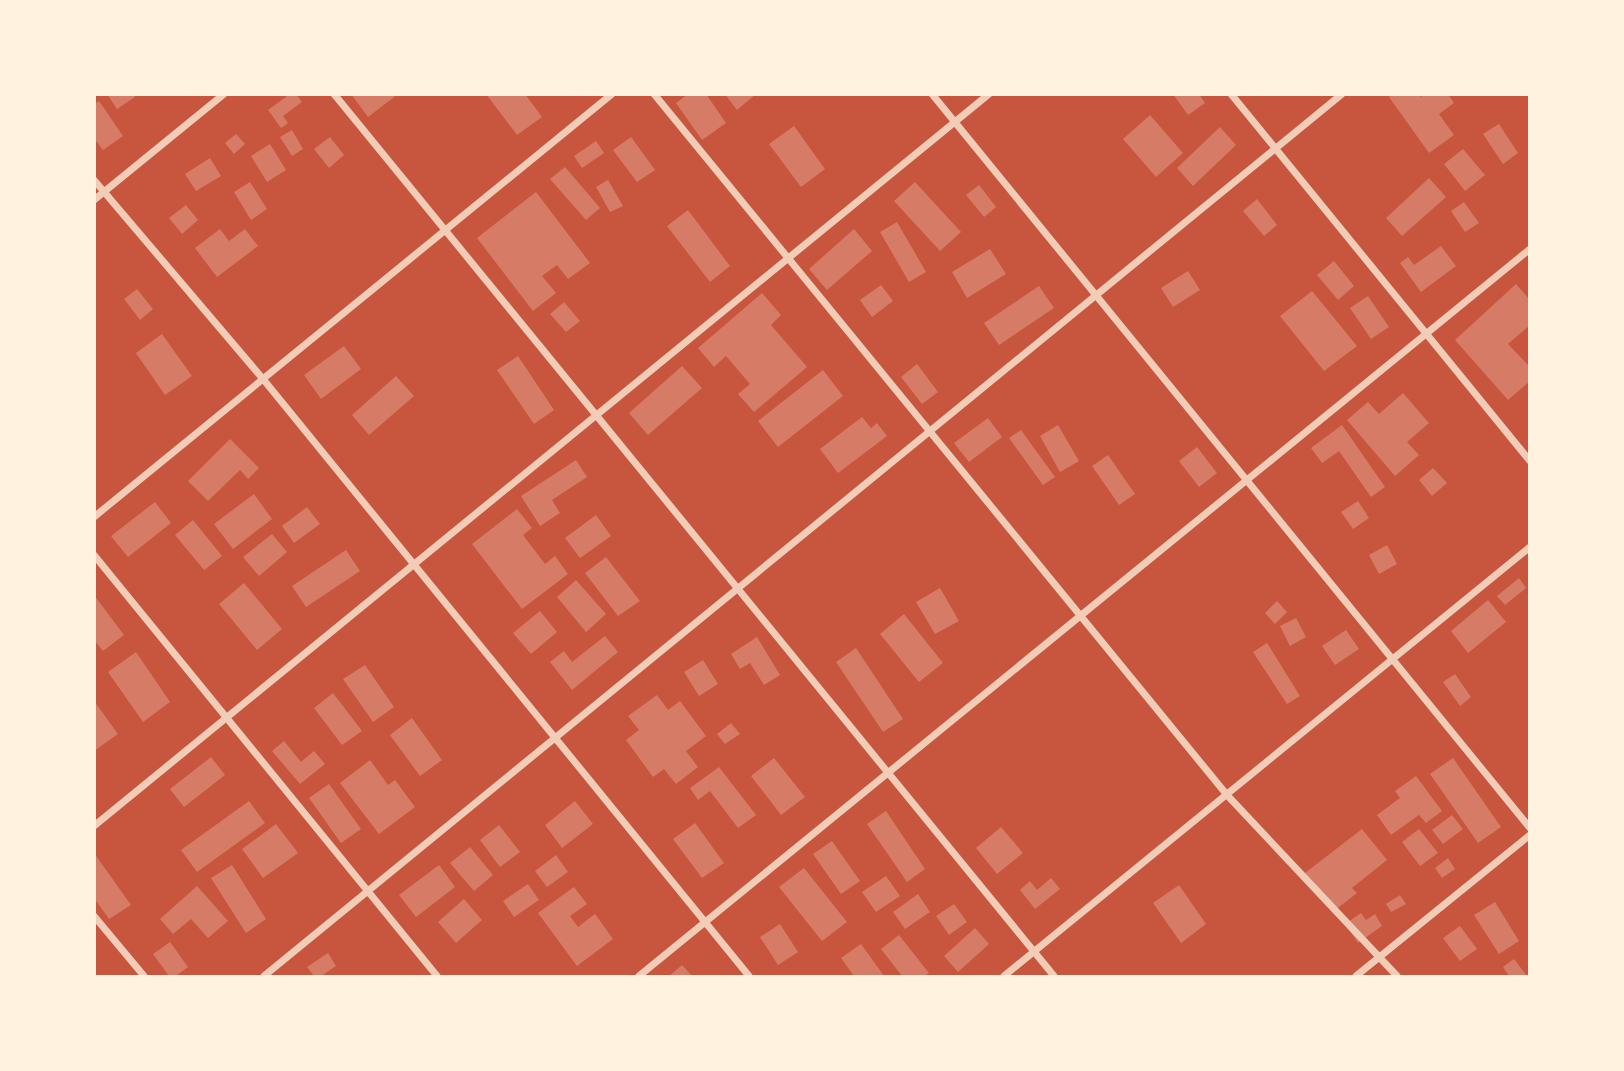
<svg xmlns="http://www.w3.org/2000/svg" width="1624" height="1071" viewBox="0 0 1624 1071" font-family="'Source Sans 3',sans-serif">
<rect width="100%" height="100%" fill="#c8553d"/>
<path fill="#d67c66" d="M107,94H133L135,97L117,109Z
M290,94H296L302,102L283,116L288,123L281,128L268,110Z
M351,94H398L368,117Z
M486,94H525L542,117L517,135Z
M688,94H706L726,123L702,140L676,103Z
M725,94H756L737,110Z
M1173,94H1199L1205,103L1188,115Z
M1393,94H1419L1421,97L1425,94H1448L1454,103L1439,114L1454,135L1429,153L1389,97Z
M99,101L123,136L103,150L94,138V104Z
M1150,115L1183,153L1156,177L1123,139Z
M1499,124L1518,153L1503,164L1483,134Z
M794,126L825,169L801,187L769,144Z
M1220,127L1236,145L1193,186L1177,168Z
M292,130L303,149L292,156L280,137Z
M236,134L245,144L234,154L225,143Z
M330,137L344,155L329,168L314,149Z
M631,137L655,170L637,182L613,150Z
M596,141L604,153L582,168L574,156Z
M270,144L286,170L267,182L251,156Z
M1463,149L1485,175L1465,191L1444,164Z
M210,158L221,176L196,191L185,174Z
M565,167L600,208L586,220L550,179Z
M1429,178L1446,197L1402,236L1386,218Z
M608,180L623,206L610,212L596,187Z
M250,182L267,209L251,220L234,192Z
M915,182L961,232L940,251L894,201Z
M979,185L996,207L984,217L966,195Z
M536,192L590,263L568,279L557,265L542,276L556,293L533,311L477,238Z
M1257,199L1277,225L1264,236L1243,211Z
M1464,202L1479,223L1465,232L1451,211Z
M186,205L198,220L182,234L169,218Z
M688,210L730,266L710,282L667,226Z
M897,222L926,272L909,282L880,232Z
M220,229L229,241L245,229L258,246L217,277L195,248Z
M854,229L872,251L827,290L809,269Z
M1441,246L1456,266L1421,292L1400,263L1408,257L1414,265Z
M990,249L1006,274L967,298L952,272Z
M1334,261L1354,286L1338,300L1317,275Z
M1188,271L1200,290L1173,307L1161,288Z
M1516,284L1530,300V325L1508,344L1530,367V381L1508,400L1455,340Z
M881,285L893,301L872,317L860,300Z
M1039,286L1054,308L999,345L984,323Z
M137,289L153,309L140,320L124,299Z
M1312,291L1357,346L1324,371L1280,316Z
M762,293L781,315L771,325L807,367L754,412L738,394L750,384L726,356L714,367L698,348Z
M1368,296L1389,327L1371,339L1350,308Z
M564,302L580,321L566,332L550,314Z
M162,334L192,376L165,395L136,353Z
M344,346L361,369L321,399L304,375Z
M518,356L554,410L534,424L497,370Z
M917,364L938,392L922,404L901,377Z
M682,366L702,388L648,435L629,413Z
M823,370L843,396L778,447L758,421Z
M396,376L414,396L369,435L352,415Z
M1403,393L1429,423L1407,442L1419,455L1395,476L1347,420L1368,402L1379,414Z
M862,417L871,428L877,423L887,436L838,473L820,449Z
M988,418L1002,437L969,462L954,443Z
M1058,425L1079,461L1060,472L1040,436Z
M1342,425L1385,487L1371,497L1339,451L1322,463L1311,448Z
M1021,430L1055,477L1043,485L1009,438Z
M230,439L259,468L248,479L240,470L208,501L188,481Z
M1197,447L1217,473L1199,487L1179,461Z
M1108,455L1135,494L1119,505L1092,466Z
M576,460L587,477L552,500L560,513L540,526L521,496Z
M1433,468L1447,483L1432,496L1419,480Z
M254,494L272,519L233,549L214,524Z
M1358,501L1369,518L1353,529L1341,512Z
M155,502L171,523L128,557L111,536Z
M307,507L320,524L294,543L282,526Z
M517,509L532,528L523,535L545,564L555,556L568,574L522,609L472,544Z
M596,515L611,536L580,558L565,538Z
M193,520L222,556L204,570L175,535Z
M272,534L287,552L259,576L243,557Z
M1387,545L1397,564L1379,574L1369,555Z
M346,550L360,571L306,607L292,586Z
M606,557L640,601L618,616L585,573Z
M1519,578L1526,588L1505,605L1497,596Z
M576,580L606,614L586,632L557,597Z
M244,583L282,629L257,650L219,604Z
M940,588L959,621L935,634L916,602Z
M94,595L124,635L103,651L94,640Z
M1488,600L1506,622L1468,653L1451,631Z
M1277,601L1287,612L1275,624L1265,613Z
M540,611L557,632L531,654L513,633Z
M904,614L943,663L919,682L880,634Z
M1296,618L1306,637L1290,646L1280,626Z
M1346,630L1359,649L1335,665L1322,646Z
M605,636L618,652L572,690L550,662L564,651L572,662Z
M757,637L780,675L764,685L750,663L740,669L731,654Z
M1267,643L1300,696L1287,704L1253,652Z
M856,648L903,719L883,732L836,662Z
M136,652L170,702L143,722L108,672Z
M703,660L718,684L699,696L684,672Z
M365,665L394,707L373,722L343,679Z
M1455,674L1471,697L1460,706L1443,682Z
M333,693L362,731L342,745L314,708Z
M657,695L668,710L680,701L706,736L686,751L698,767L676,784L664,769L653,777L626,740L639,730L628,716Z
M94,701L118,734L94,751Z
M412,718L442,760L420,776L390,735Z
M731,723L740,734L725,744L717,734Z
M284,741L301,762L314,751L325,764L300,784L272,751Z
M211,757L225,775L184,807L170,789Z
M774,758L805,797L781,815L751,776Z
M1453,758L1501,827L1478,843L1430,774Z
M370,760L388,785L395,780L415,807L379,834L340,783Z
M719,767L756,815L738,828L710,791L698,800L690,788Z
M1416,776L1442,811L1426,823L1419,815L1391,835L1377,815L1400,798L1395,791Z
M329,784L361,829L341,843L309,798Z
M249,801L265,823L197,872L181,850Z
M575,801L593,824L562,848L545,825Z
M886,811L925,869L907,882L867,824Z
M1452,815L1463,829L1443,844L1432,830Z
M695,823L724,863L702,878L673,839Z
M276,824L298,853L263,878L242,849Z
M499,825L520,852L500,867L480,840Z
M1001,827L1023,853L997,874L976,848Z
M1362,829L1387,860L1352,888L1357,893L1334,911L1305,873Z
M1419,829L1438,853L1420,866L1402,842Z
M832,841L860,881L841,894L813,854Z
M470,847L493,875L474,891L450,863Z
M94,853L131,905L109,919L94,898Z
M556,855L568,872L547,887L535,871Z
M1448,858L1455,869L1442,878L1435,868Z
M232,865L266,919L246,933L211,878Z
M439,865L455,887L416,917L399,895Z
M804,868L847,922L822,941L779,887Z
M886,876L900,896L876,912L862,892Z
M1051,878L1060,889L1035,909L1020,890L1030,881L1037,890Z
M528,884L539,900L514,917L503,901Z
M1179,885L1206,924L1181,943L1153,903Z
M197,886L228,921L208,938L191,919L173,934L160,919Z
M574,887L587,904L570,916L578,927L595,914L613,939L577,966L538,913Z
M918,894L930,912L905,929L893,912Z
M1400,895L1406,904L1391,912L1386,904Z
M464,899L482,920L456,943L438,922Z
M1495,902L1519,941L1499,954L1474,915Z
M954,904L967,922L949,935L936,916Z
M1361,913L1366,920L1375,914L1382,926L1358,943L1345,924Z
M780,924L798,952L778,965L760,937Z
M1460,926L1477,949L1460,961L1443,938Z
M975,928L989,944L958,972L944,956Z
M899,935L929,973L924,976H902L881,949Z
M170,942L188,967L176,976H169L153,954Z
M861,944L884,976H854L841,958Z
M328,953L336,966L321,976H314L307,967Z
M1514,959L1527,976H1509L1503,967Z
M682,965L692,976H669Z"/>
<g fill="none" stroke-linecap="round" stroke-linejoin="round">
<path stroke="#f1ccb7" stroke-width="7" d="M334,94L1054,976
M654,94L1227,795L1397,976
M932,94L1530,828
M1231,94L1530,461
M94,180L263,379L749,976
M94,200L224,94
M94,517L612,94
M94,555L437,976
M94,826L989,94
M94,916L144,976
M264,976L1342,94
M639,976L1530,249
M1004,976L1530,547
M1356,976L1530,835"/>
</g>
<rect width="1624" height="1071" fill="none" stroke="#fff3e0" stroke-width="192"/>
</svg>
